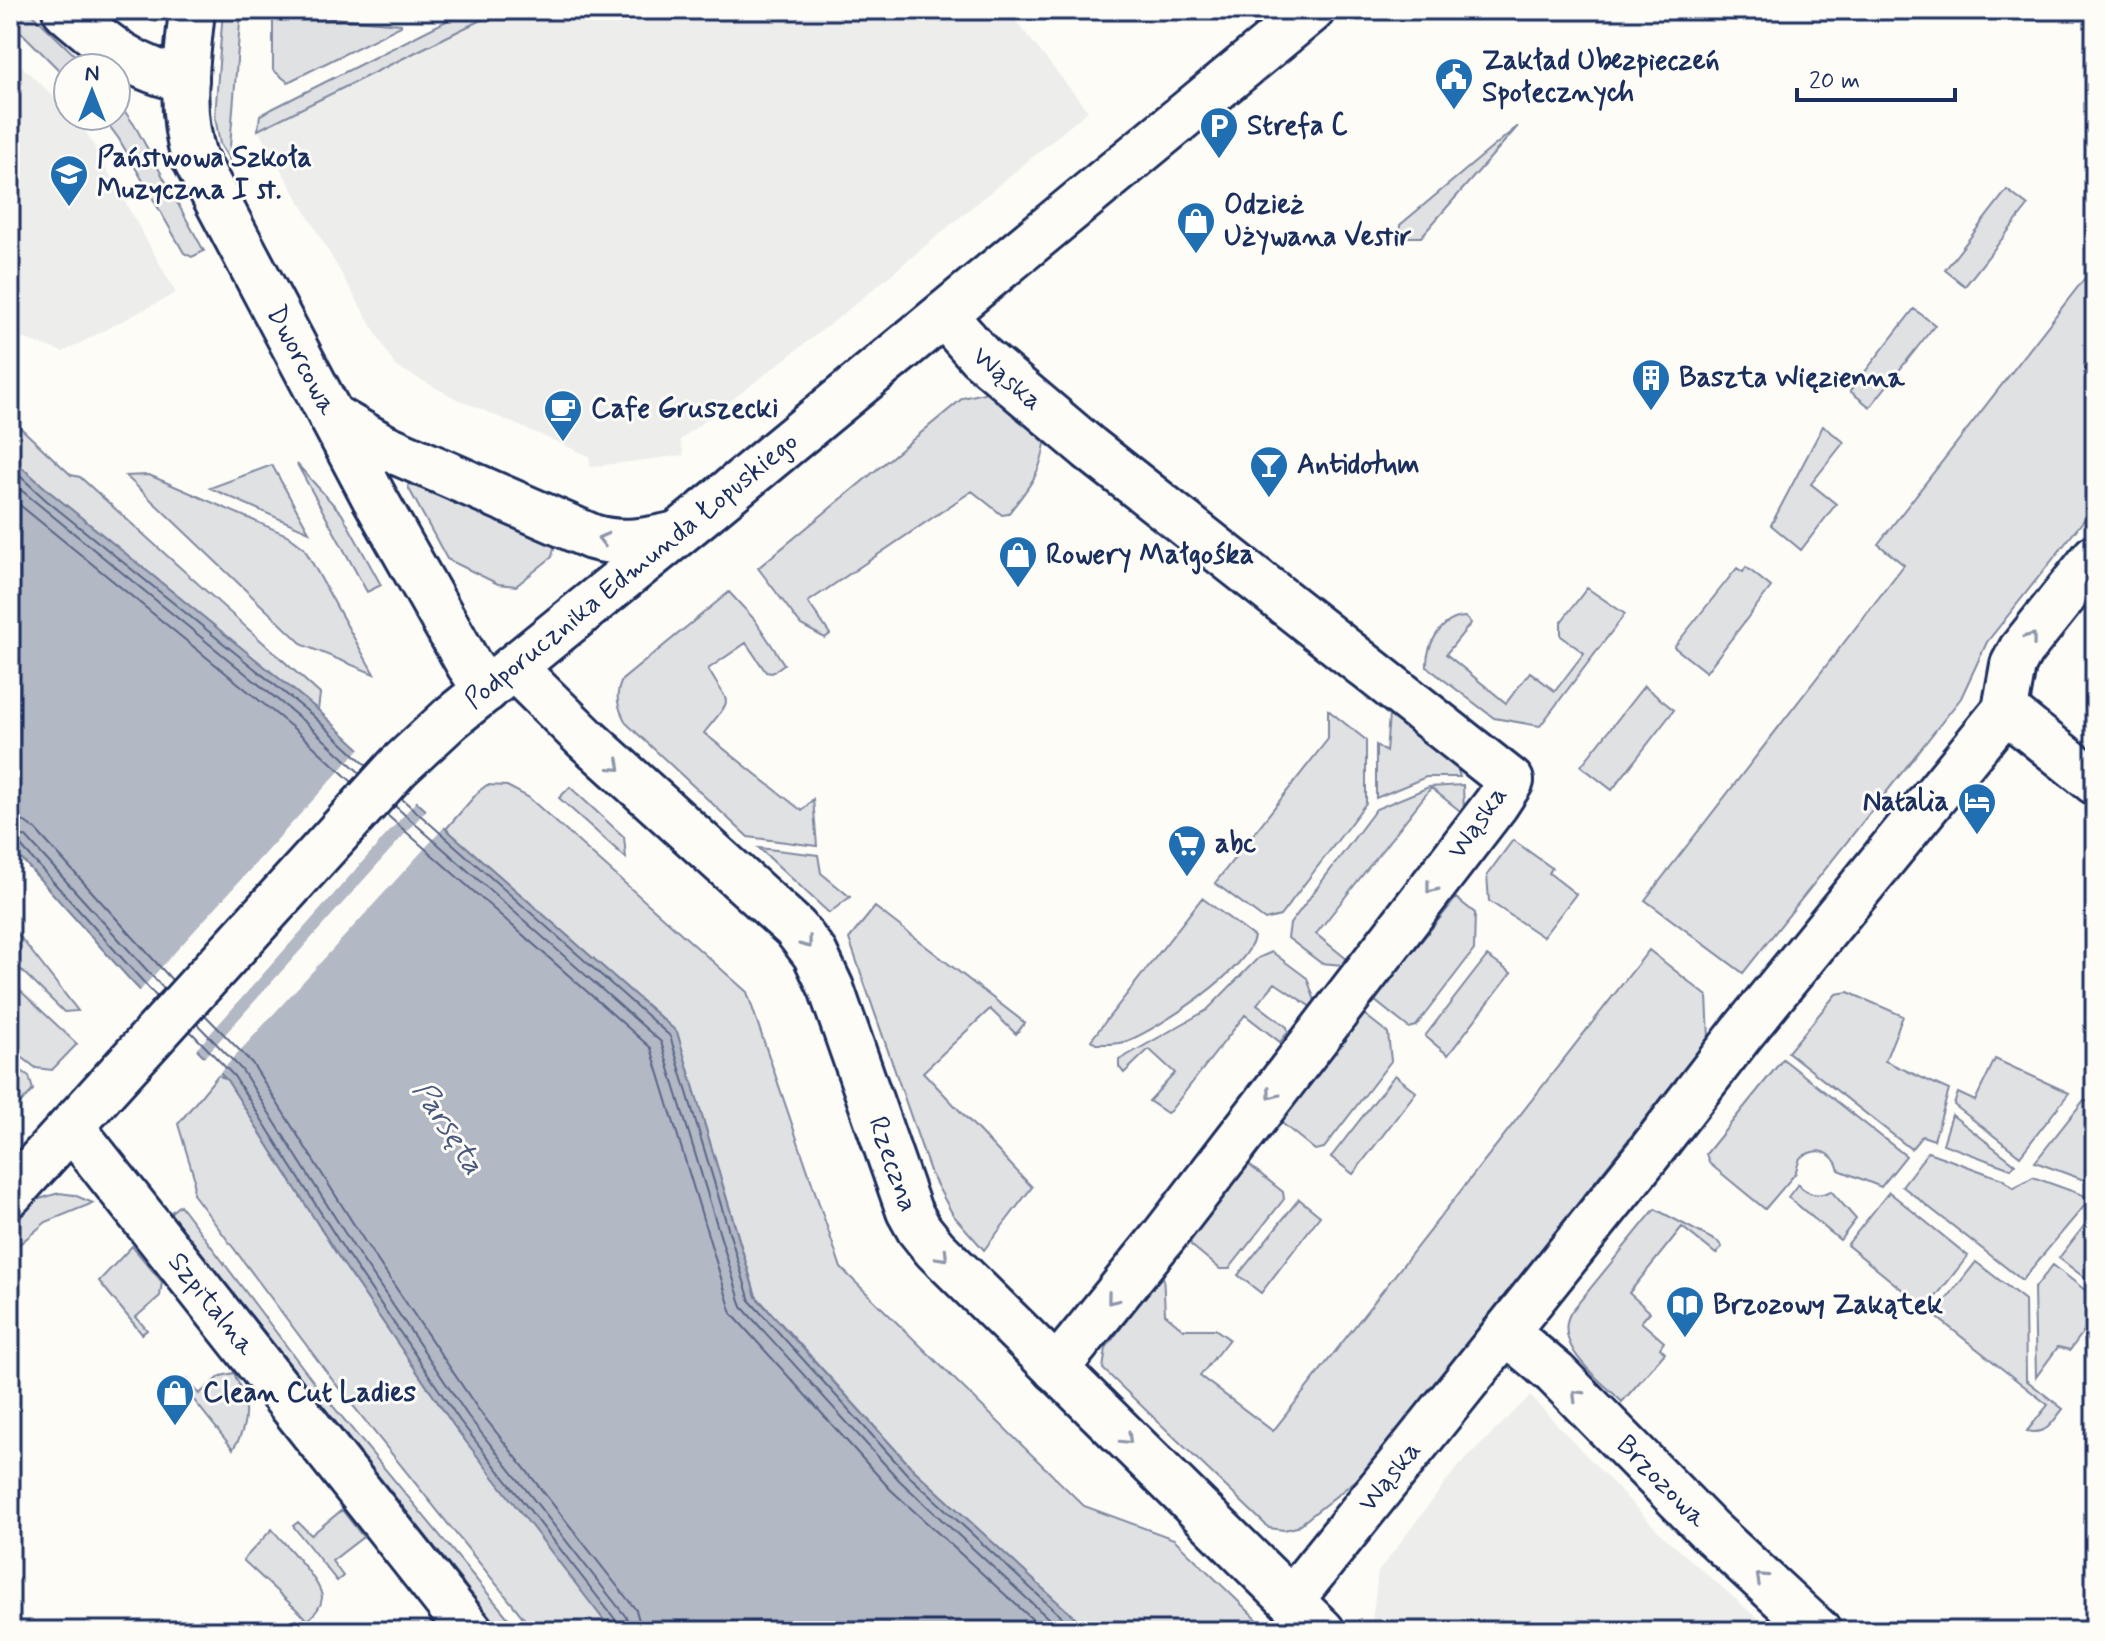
<svg xmlns="http://www.w3.org/2000/svg" width="2105" height="1641" viewBox="0 0 2105 1641" font-family="Mynerve,sans-serif">
<rect width="100%" height="100%" fill="#fdfcf7"/>
<filter id="ink" filterUnits="userSpaceOnUse"><feTurbulence type="fractalNoise" baseFrequency=".0125" numOctaves="2"/><feDisplacementMap in="SourceGraphic" scale="16" xChannelSelector="R" yChannelSelector="G"/><feConvolveMatrix kernelMatrix="1 2 1 2 8 2 1 2 1" color-interpolation-filters="sRGB"/></filter>
<g filter="url(#ink)">
<path fill="#edeeec" d="M501,10H1007L1088,111L847,311L680,440L684,455L590,467L589,456L455,398L395,366L258,130Z
M10,55L68,110V116H74L81,123L176,293L63,352L10,334Z
M1530,1396L1662,1535L1772,1631H1380L1372,1622L1378,1572L1455,1470Z"/>
<path fill="#e0e1e3" stroke="#7e88a0" stroke-width="2" d="M10,10H28L88,68H68V79L10,21Z
M223,10H241L229,159L220,144L215,117Z
M273,10H321V17L401,24V26L288,82L273,70Z
M468,10H501L258,130L260,115Z
M116,99L135,126L204,251L192,257L184,253L119,139L102,116H116Z
M1518,126L1421,237H1405L1400,232V225Z
M2007,190L2028,206L1965,286L1945,270Z
M2095,265V506L1987,642L1961,698L1743,973L1645,900L1904,565L1878,544Z
M1914,309L1935,325L1870,407L1850,391Z
M992,391L1046,435C1043,471 1030,486 1008,514L1002,515L972,491L808,602L830,634L825,638L801,625L758,568L963,398Z
M10,418L71,475L80,477L320,694L318,710L51,493L10,457Z
M1823,426L1844,442L1811,484L1836,504L1801,550L1771,525Z
M297,464L342,514L381,585L367,592Z
M272,465L309,532L210,488Z
M149,475L287,535L304,548L374,674L303,645L126,476Z
M409,481L556,539L552,557L516,586L498,584L447,559L408,487Z
M1746,567L1771,587L1706,672L1674,647L1737,568L1743,572Z
M1587,588L1625,614L1540,726L1494,718L1427,667C1426,645 1441,618 1465,617L1471,623L1446,654L1506,703L1530,672L1555,691L1584,653L1561,636V622Z
M729,592L755,620L784,664L772,673L766,672L746,643L708,669C731,709 734,695 704,733L802,811L813,799L817,846L748,837L626,723C618,707 614,697 622,680Z
M1644,686L1674,710L1612,790L1581,766Z
M1328,710L1366,740V803L1280,916L1265,920L1215,883L1328,739Z
M1389,715L1457,767L1460,777H1426L1376,798V745L1386,752Z
M487,785L507,786L528,797L747,992L841,1268L1084,1506L1174,1539L1269,1631H1089L913,1469L756,1296L677,1032L446,829L479,791Z
M1463,785L1464,814L1431,788L1316,934L1348,960L1343,965L1321,963L1288,938L1290,924L1376,809L1429,787Z
M570,787L624,837L626,858L559,798Z
M1513,840L1552,868L1549,873L1576,894L1543,937L1489,901L1487,875Z
M759,848L818,855L821,873L850,897L829,913Z
M1202,898L1254,937C1248,970 1158,1029 1127,1041C1117,1045 1106,1044 1096,1044L1091,1040Z
M1456,898L1475,913L1474,950L1416,1026L1409,1028L1374,1000Z
M875,907L1025,1023L1016,1034L990,1009L923,1072L1032,1187L984,1250L953,1215L931,1174L849,939Z
M10,924L78,1011L64,1012L10,959Z
M1649,950L1707,996L1709,1038L1360,1477L1297,1527L1284,1530L1269,1528L1103,1369L1106,1348L1163,1272L1165,1314L1183,1329H1215L1229,1339L1200,1376L1273,1431Z
M1272,952L1307,978L1315,1001L1311,1007L1275,983L1257,1004L1287,1027L1288,1032L1280,1042L1245,1015L1170,1111L1167,1113L1149,1101L1175,1073L1149,1049L1124,1073L1119,1067V1060L1207,1010L1258,958Z
M1487,956L1511,973L1448,1055L1425,1036Z
M10,981L77,1044L52,1070L36,1068L10,1048Z
M1848,992L1903,1016L1885,1061L1949,1090L1934,1140L1922,1136L1911,1149L1788,1052L1836,994Z
M1360,1011L1388,1033L1391,1061L1324,1148L1315,1150L1277,1119Z
M1783,1059L1906,1156L1881,1187L1839,1170C1833,1150 1817,1146 1800,1158L1795,1174L1765,1209L1710,1164L1706,1154Z
M1995,1059L2069,1093L2020,1156L1954,1105L1958,1093L1975,1101Z
M10,1063L29,1076L33,1090L10,1115Z
M218,1075L227,1080L340,1259L454,1426L615,1631H534L334,1382L193,1194L194,1177L178,1124Z
M1395,1075L1416,1092L1353,1174L1331,1157Z
M2084,1100L2095,1104V1116L2087,1143L2095,1146V1184L2035,1162Z
M1952,1115L2015,1164L2011,1169L1943,1144Z
M1928,1152L2002,1179L2014,1188L2033,1177L2091,1198L2022,1280L1902,1186Z
M1243,1164H1248L1283,1192L1284,1199L1229,1269H1220L1191,1245L1189,1236Z
M1798,1184C1807,1195 1819,1197 1831,1191L1856,1219L1840,1240L1788,1197Z
M1889,1192L1968,1256L1926,1309L1847,1245Z
M59,1193L74,1195L93,1203L46,1222L10,1252V1229L36,1200Z
M1299,1199L1320,1216L1261,1293L1238,1275Z
M180,1205L322,1393L519,1631H502L499,1628L170,1213Z
M1655,1209L1718,1242L1722,1247L1716,1254L1682,1227L1629,1293L1650,1312L1641,1322L1664,1342L1660,1348L1665,1353L1622,1402C1601,1380 1551,1346 1571,1312Z
M2095,1212V1286L2059,1258Z
M132,1246L162,1282L160,1296L136,1317L147,1330L142,1334L99,1281Z
M1976,1262L2025,1300L2026,1380L2063,1409C2052,1422 2047,1436 2027,1431L2048,1405L1934,1315Z
M2053,1265L2095,1298V1316L2070,1350L2058,1347L2036,1377L2034,1289Z
M234,1373C247,1400 251,1423 233,1449L182,1385L187,1379L199,1394L221,1376Z
M342,1510L363,1537L332,1561L343,1576L337,1581L293,1526L298,1522L311,1535Z
M272,1529C283,1543 322,1581 322,1598C321,1608 314,1614 308,1620L243,1560Z"/>
<path fill="#b3b8c5" stroke="#76819c" stroke-width="2" d="M10,457L51,493L318,710L446,829L677,1032L756,1297L913,1469L1089,1631H615L603,1619L454,1426L340,1259L227,1080L132,982L10,846Z"/>
<path fill="#fdfcf7" d="M362,746L419,798L194,1052L137,994Z
M429,807L447,824L217,1076L202,1060Z"/>
<g fill="none" stroke-linecap="round" stroke-linejoin="round">
<path stroke="#586687" stroke-width="2" d="M10,467L46,500L312,715L367,766
M10,481L306,723L360,773
M10,497L298,732L352,782
M402,799L670,1036L750,1301L907,1474L1077,1631
M395,806L661,1042L742,1307L900,1481L1062,1631
M387,815L651,1048L732,1314L891,1490L1045,1631
M10,819L25,822L35,829L172,980
M10,831L26,837L164,989
M10,842L19,844L157,997
M205,1015L252,1063L365,1242L478,1409L636,1610L642,1631
M197,1024L242,1070L355,1249L468,1416L626,1617L630,1631
M190,1031L234,1076L347,1254L460,1421L618,1623L620,1631"/>
<g stroke="#1b2f5e" stroke-width="50">
<g id="street">
<path d="M65,10C103,43 135,71 186,79"/>
<path id="s1" d="M944,315L980,356L1089,448L1511,781L1496,804L1164,1236L1056,1369"/>
<path id="s2" d="M514,668L585,738L795,928L815,954L831,988L909,1211L919,1229L935,1249L1322,1631"/>
<path d="M2005,710L2095,782"/>
<path id="s3" d="M69,1129L85,1144L470,1631"/>
<path id="s4" d="M1506,1332L1555,1373L1709,1530L1818,1631"/>
<path id="s5" d="M1291,1600L1650,1152L1741,1034L2005,710L2013,665L2021,650L2095,557"/>
</g>
</g>
<g stroke="#1b2f5e" stroke-width="50">
<g id="secondary">
<path id="s6" d="M192,10C187,60 179,109 194,157L375,499L469,665L486,690"/>
<path d="M331,416L383,446L592,537C622,546 647,541 677,534"/>
<path id="s7" d="M10,1194L398,767L452,717L701,515L1312,10"/>
</g>
</g>
<use href="#street" stroke="#fdfcf7" stroke-width="44"/>
<use href="#secondary" stroke="#fdfcf7" stroke-width="44"/>
</g>
<defs><path id="oneway-chevron" d="M-2-3.5L2.5 0L-2 3.5" fill="none" stroke-width="1.6" stroke-linecap="round" stroke-linejoin="round" transform="scale(2)"/></defs>
<g stroke="#8c96aa">
<use href="#oneway-chevron" transform="translate(603 539) rotate(-166)"/>
<use href="#oneway-chevron" transform="translate(2031 638) rotate(-52)"/>
<use href="#oneway-chevron" transform="translate(616 766) rotate(42)"/>
<use href="#oneway-chevron" transform="translate(1431 888) rotate(128)"/>
<use href="#oneway-chevron" transform="translate(807 943) rotate(52)"/>
<use href="#oneway-chevron" transform="translate(1272 1094) rotate(127)"/>
<use href="#oneway-chevron" transform="translate(943 1256) rotate(46)"/>
<use href="#oneway-chevron" transform="translate(1112 1299) rotate(129)"/>
<use href="#oneway-chevron" transform="translate(1577 1395) rotate(-135)"/>
<use href="#oneway-chevron" transform="translate(1127 1439) rotate(44)"/>
<use href="#oneway-chevron" transform="translate(1761 1578) rotate(-137)"/>
</g>
</g>
<defs>
<g id="civic-pin" transform="scale(2)"><path d="M0 17L-7.5 6A9.5 9.5 0 1 1 7.5 6Z" fill="#1f6fb2" stroke="#fdfcf7"/><path d="M-.6-6.5H3V-4.5H.6V-3L4-1V1h2V6H-6V1h2V-1L-.6-3ZM-1.2 2.5V6h2.4V2.5Z" fill="#fff"/></g>
<g id="parking-pin" transform="scale(2)"><path d="M0 17L-7.5 6A9.5 9.5 0 1 1 7.5 6Z" fill="#1f6fb2" stroke="#fdfcf7"/><path d="M-3.5-5.5H1a3.5 3.5 0 0 1 0 7H-1V5.5H-3.5ZM-1-3.4V-.6H.8a1.4 1.4 0 0 0 0-2.8Z" fill="#fff"/></g>
<g id="school-pin" transform="scale(2)"><path d="M0 17L-7.5 6A9.5 9.5 0 1 1 7.5 6Z" fill="#1f6fb2" stroke="#fdfcf7"/><path d="M0-5L7-2L0 1L-7-2ZM-4 1L0 2.5L4 1V4Q0 6-4 4Z" fill="#fff"/></g>
<g id="shop-pin" transform="scale(2)"><path d="M0 17L-7.5 6A9.5 9.5 0 1 1 7.5 6Z" fill="#1f6fb2" stroke="#fdfcf7"/><path d="M-5-2.5h2.3a2.7 3.5 0 0 1 5.4 0H5L5.5 6h-11ZM-1.5-2.5h3a1.5 2.3 0 0 0-3 0Z" fill="#fff"/></g>
<g id="building-pin" transform="scale(2)"><path d="M0 17L-7.5 6A9.5 9.5 0 1 1 7.5 6Z" fill="#1f6fb2" stroke="#fdfcf7"/><path d="M-4-6H4V6H1V3H-1V6H-4ZM-2.5-4.3h1.7v1.8h-1.7ZM.8-4.3h1.7v1.8H.8ZM-2.5-1h1.7V.8h-1.7ZM.8-1h1.7V.8H.8Z" fill="#fff"/></g>
<g id="cafe-pin" transform="scale(2)"><path d="M0 17L-7.5 6A9.5 9.5 0 1 1 7.5 6Z" fill="#1f6fb2" stroke="#fdfcf7"/><path d="M-5.5-4.5H6V0H3Q3 3.5 0 3.5H-2.5Q-5.5 3.5-5.5 0ZM3-3.2v2h1.7v-2ZM-6 4.5H4V6H-6Z" fill="#fff"/></g>
<g id="bar-pin" transform="scale(2)"><path d="M0 17L-7.5 6A9.5 9.5 0 1 1 7.5 6Z" fill="#1f6fb2" stroke="#fdfcf7"/><path d="M-6-5H6L.8 .8V4.5H3.5V6h-7V4.5H-.8V.8Z" fill="#fff"/></g>
<g id="hotel-pin" transform="scale(2)"><path d="M0 17L-7.5 6A9.5 9.5 0 1 1 7.5 6Z" fill="#1f6fb2" stroke="#fdfcf7"/><path d="M-6-4.5h1.5V1H6V5H4.5V3h-9V5H-6ZM-4 0a1.8 1.8 0 1 1 3.6 0ZM.5 0V-2.5h3Q6-2.5 6 0Z" fill="#fff"/></g>
<g id="supermarket-pin" transform="scale(2)"><path d="M0 17L-7.5 6A9.5 9.5 0 1 1 7.5 6Z" fill="#1f6fb2" stroke="#fdfcf7"/><path d="M-6-5.5h2.5l.6 2H6L4.5 2H-2.5L-4.4-4H-6ZM-1.5 3.2a1.3 1.3 0 1 0 .1 0ZM3 3.2a1.3 1.3 0 1 0 .1 0Z" fill="#fff"/></g>
<g id="library-pin" transform="scale(2)"><path d="M0 17L-7.5 6A9.5 9.5 0 1 1 7.5 6Z" fill="#1f6fb2" stroke="#fdfcf7"/><path d="M-6-4Q-3-5.5-.7-3.5V5Q-3 3-6 4ZM6-4Q3-5.5 .7-3.5V5Q3 3 6 4Z" fill="#fff"/></g>
</defs>
<g fill-rule="evenodd">
<use href="#civic-pin" x="1454" y="77"/>
<use href="#parking-pin" x="1219" y="126"/>
<use href="#school-pin" x="69" y="174"/>
<use href="#shop-pin" x="1196" y="221"/>
<use href="#building-pin" x="1651" y="378"/>
<use href="#cafe-pin" x="563" y="409"/>
<use href="#bar-pin" x="1269" y="465"/>
<use href="#shop-pin" x="1018" y="555"/>
<use href="#hotel-pin" x="1977" y="802"/>
<use href="#supermarket-pin" x="1187" y="844"/>
<use href="#library-pin" x="1685" y="1305"/>
<use href="#shop-pin" x="175" y="1393"/>
</g>
<g text-anchor="middle" dominant-baseline="central" stroke-width="6" stroke-linejoin="round" paint-order="stroke">
<g font-size="28" font-weight="bold" fill="#1b2f5e" stroke="#fdfcf7" text-anchor="start">
<text x="1482" y="61">Zakład Ubezpieczeń<tspan x="1482" dy="32">Społecznych</tspan></text>
<text x="1247" y="126">Strefa C</text>
<text x="97" y="158">Państwowa Szkoła<tspan x="97" dy="32">Muzyczna I st.</tspan></text>
<text x="1224" y="205">Odzież<tspan x="1224" dy="32">Używana Vestir</tspan></text>
<text x="1679" y="378">Baszta Więzienna</text>
<text x="591" y="409">Cafe Gruszecki</text>
<text x="1297" y="465">Antidotum</text>
<text x="1046" y="555">Rowery Małgośka</text>
<text x="1949" y="802" text-anchor="end">Natalia</text>
<text x="1215" y="844">abc</text>
<text x="1713" y="1305">Brzozowy Zakątek</text>
<text x="203" y="1393">Clean Cut Ladies</text>
</g>
<g font-size="28" fill="#1b2f5e" stroke="#fdfcf7">
<text stroke="none"><textPath href="#s6" startOffset="378">Dworcowa</textPath></text>
<text stroke="none"><textPath href="#s1" startOffset="90">Wąska</textPath></text>
<text stroke="none"><textPath href="#s7" startOffset="882">Podporucznika Edmunda Łopuskiego</textPath></text>
<text transform="translate(1478 823) rotate(-55)">Wąska</text>
<text stroke="none"><textPath href="#s2" startOffset="640">Rzeczna</textPath></text>
<text stroke="none"><textPath href="#s3" startOffset="226">Szpitalna</textPath></text>
<text stroke="none"><textPath href="#s5" startOffset="158">Wąska</textPath></text>
<text stroke="none"><textPath href="#s4" startOffset="216">Brzozowa</textPath></text>
</g>
<g font-size="30" font-style="italic" fill="#49587d" stroke="#fdfcf7">
<text transform="translate(448 1128) rotate(57)">Parsęta</text>
</g>
</g>
<rect width="2105" height="1641" fill="none" stroke="#fdfcf7" stroke-width="40"/>
<rect x="20" y="20" width="2065" height="1601" fill="none" stroke="#1b2f5e" stroke-width="3" filter="url(#ink)"/>
<g transform="translate(92 92)"><circle r="38" fill="#fdfcf7" stroke="#a3aaba" stroke-width="2"/>
<path d="M0-6L14 30L0 20L-14 30Z" fill="#1f6fb2"/>
<text y="-12" font-size="22" font-weight="bold" text-anchor="middle" fill="#1b2f5e">N</text>
</g>
<path d="M1797 88v12h158v-12" fill="none" stroke="#1b2f5e" stroke-width="4"/>
<text x="1809" y="88" font-size="24" fill="#1b2f5e" stroke="#fdfcf7" stroke-width="6" paint-order="stroke">20 m</text>
</svg>
